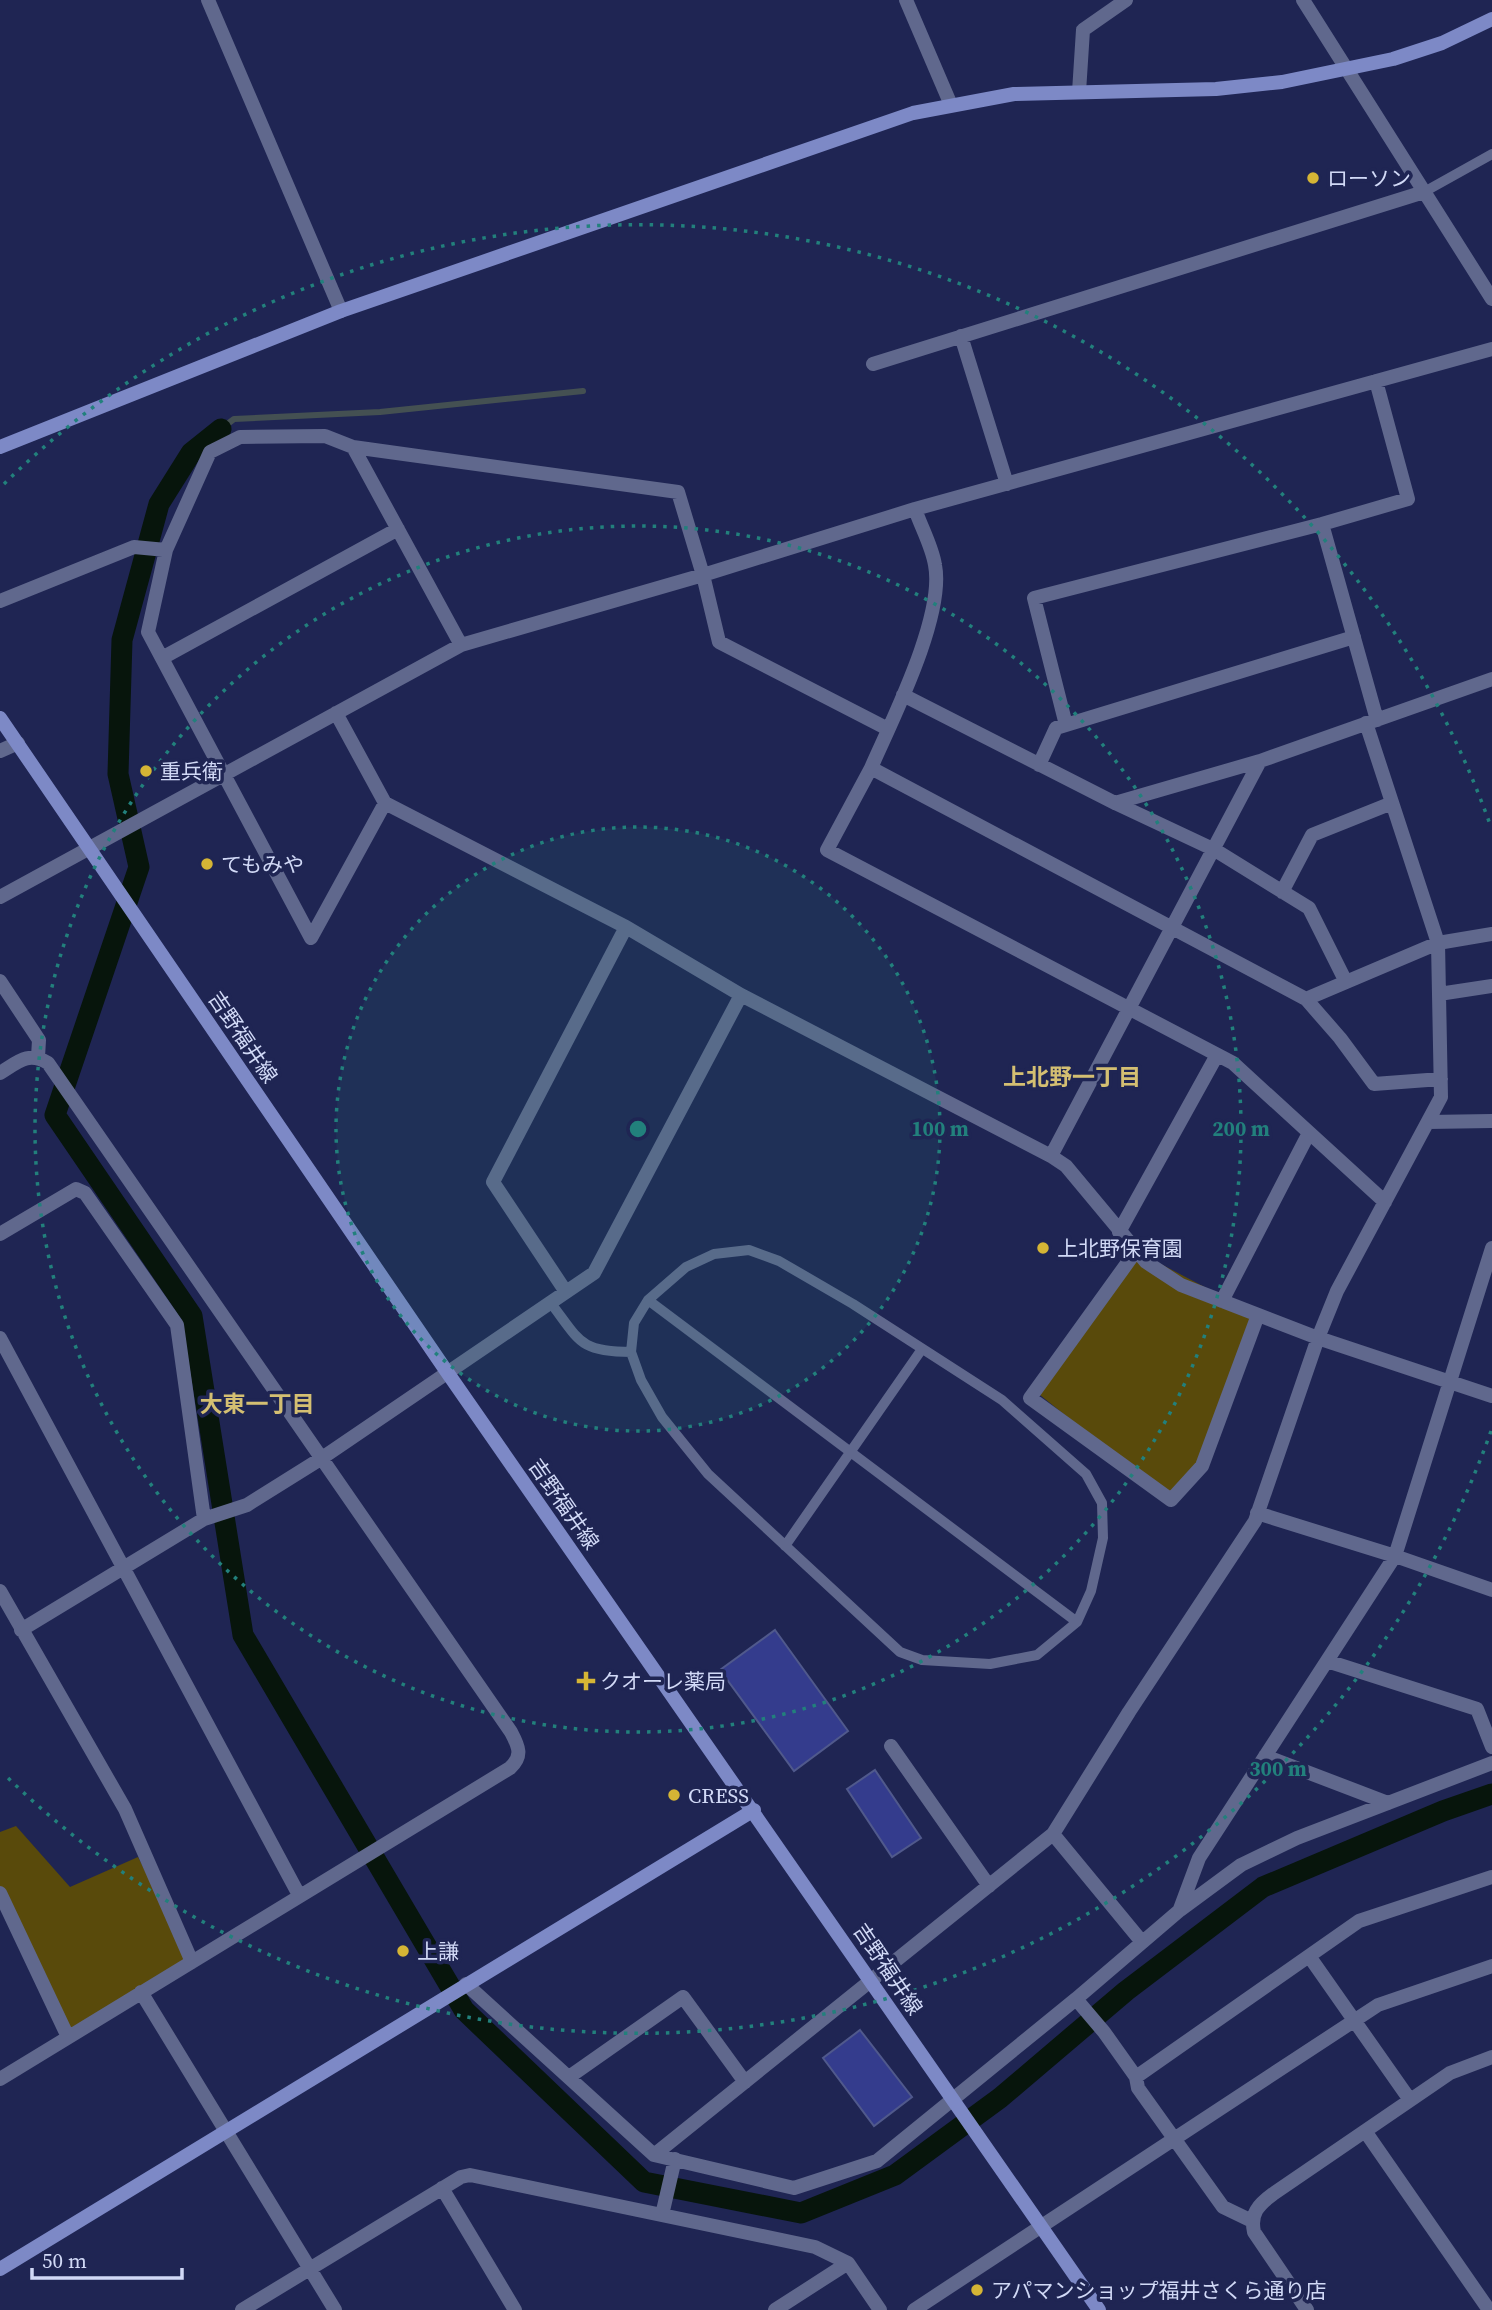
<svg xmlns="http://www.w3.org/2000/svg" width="1492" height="2310" viewBox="0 0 1492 2310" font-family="'Source Serif 4','Noto Sans JP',serif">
<rect width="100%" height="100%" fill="#1f2553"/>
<path fill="#594a0b" d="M1136,1251L1258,1315L1206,1456L1171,1500L1035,1391Z
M16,1826L70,1887L138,1857L192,1962L68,2037L0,1897V1832Z"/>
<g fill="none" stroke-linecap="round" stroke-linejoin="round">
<path stroke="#445052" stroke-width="6" d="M221,429L234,419L380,412L583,391"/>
<path stroke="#07150c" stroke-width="21" d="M221,429L191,453L159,504L122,640L118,774L139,867L55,1115L192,1316L243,1635L464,2010L644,2182L801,2213L895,2175L1000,2098L1126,1991L1263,1887L1443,1811L1492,1794"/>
</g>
<path fill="#343c8d" stroke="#50598c" stroke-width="2" d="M775,1630L848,1731L794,1771L720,1670Z
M875,1770L921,1838L892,1857L847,1789Z
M860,2030L912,2097L874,2126L823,2058Z"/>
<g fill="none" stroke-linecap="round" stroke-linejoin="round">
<path stroke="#60688d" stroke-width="10" d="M1424,192L1492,154
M749,1250L779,1261L853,1304L1002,1400L1086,1474L1102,1503L1103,1538L1091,1591L1077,1622L1037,1655L990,1664L922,1660L900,1652L708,1474L662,1417L641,1380L631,1352L634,1323L648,1300L686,1267L714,1254Z
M648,1300L1077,1622
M550,1302C580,1341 579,1352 631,1352
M785,1546L922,1349"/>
<path stroke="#60688d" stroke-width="14" d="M208,0L341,311
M906,0L951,105
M1303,0L1492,299
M1079,92L1083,30L1126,0
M961,336L1007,484
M873,364L1424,192
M353,447L461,645
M915,509C921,527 932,546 935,565C945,616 892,720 871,768L1306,999L1438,943L1492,934
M1322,524L1377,720
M0,601L134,547L166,550
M162,658L398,529
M903,695L1115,803L1215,850L1309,908L1346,982
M336,713L385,803L626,927L741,995L1051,1156L1066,1166L1146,1262L1181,1285L1318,1338L1492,1396
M1066,725L1034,598L1322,524L1408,499L1376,381
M0,751L18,743
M1039,765L1056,728L1354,637
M871,768L827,850L1233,1063L1385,1202
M385,803L311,938L148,632L166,550L210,452L240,437L325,436L353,447L678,492L703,575L719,642L888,729
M1115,803L1260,761L1492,679
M1282,892L1312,835L1392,803
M0,897L461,645L703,575L915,509L1492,349
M0,981L39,1040L38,1057
M1439,994L1492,986
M1306,999L1340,1038L1374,1084L1441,1079
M0,1073C18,1062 28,1051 48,1063L511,1732C519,1747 523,1756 510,1768L0,2079
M1428,1122L1492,1121
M1051,1156L1260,761
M1119,1232L1217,1055
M0,1234L76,1189L85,1193L177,1325L204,1519
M1136,1251L1030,1398L1171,1500L1202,1466L1258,1315
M566,1292L493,1182L626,927
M1222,1301L1309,1133
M0,1338L299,1895
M1257,1513L1395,1556L1492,1590
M0,1591L125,1809L192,1962
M21,1630L204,1519L247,1505L322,1458L594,1273L741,995
M1327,1661L1477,1709L1492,1747
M891,1746L989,1886
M1265,1756L1388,1803
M1053,1834L1142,1942
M0,1893L68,2037
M1180,1909L1199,1858L1395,1556L1492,1248
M1309,1956L1410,2100
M466,1984L654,2155L794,2188L877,2161L1076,1999L1180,1910L1241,1865L1297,1838L1492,1763
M141,1992L335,2310
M1076,1999L1104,2032L1136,2077L1359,1921L1492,1877
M569,2077L683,1997L745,2082
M1136,2077L1138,2088L1223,2207L1252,2221
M1365,2131L1489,2310
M654,2155L1053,1834L1129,1712L1255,1521L1318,1338L1337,1291L1441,1097L1438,943L1366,723
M442,2188L515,2310
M662,2215L675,2159
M242,2310L461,2177L470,2175L815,2247L848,2263L880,2310
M775,2310L848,2263
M914,2310L1378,2005L1492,1966
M1307,2310L1254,2232C1250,2214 1258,2205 1273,2194L1450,2073L1492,2057"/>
<path stroke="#7d89c6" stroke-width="14" d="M0,447L341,311L913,113L1014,94L1216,89L1282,82L1393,59L1442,43L1492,19
M0,718L447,1372L1099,2310
M0,2269L754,1810"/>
</g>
<circle cx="638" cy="1129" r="302" fill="#22807c" fill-opacity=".12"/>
<g fill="none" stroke="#22807c" stroke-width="3.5" stroke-dasharray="3.5 7">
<circle cx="638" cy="1129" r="302"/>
<circle cx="638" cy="1129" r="603"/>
<path d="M1491 1431A905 905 0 0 1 4 1774M4 484A905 905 0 0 1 1491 827"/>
</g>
<g fill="#d5b535" stroke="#1f2553" stroke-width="2.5">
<circle cx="1313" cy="178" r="7"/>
<circle cx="146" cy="771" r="7"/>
<circle cx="207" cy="864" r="7"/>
<circle cx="1043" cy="1248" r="7"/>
<path d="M582.5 1670.5h7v7h7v7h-7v7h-7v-7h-7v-7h7z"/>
<circle cx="674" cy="1795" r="7"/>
<circle cx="403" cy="1951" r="7"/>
<circle cx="977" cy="2290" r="7"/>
</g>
<g text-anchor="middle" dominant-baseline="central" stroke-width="7" stroke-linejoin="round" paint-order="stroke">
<g font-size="21" fill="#d1d9f6" stroke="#1f2553" text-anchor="start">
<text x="1327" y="178">ローソン</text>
<text x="160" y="771">重兵衛</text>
<text x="221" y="864">てもみや</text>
<text x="1057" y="1248">上北野保育園</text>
<text x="600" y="1681">クオーレ薬局</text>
<text x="688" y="1795">CRESS</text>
<text x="417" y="1951">上謙</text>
<text x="991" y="2290">アパマンショップ福井さくら通り店</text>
</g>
<g font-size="21" fill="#d1d9f6" stroke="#1f2553">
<text transform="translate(243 1037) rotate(56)">吉野福井線</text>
<text transform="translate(564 1504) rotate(55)">吉野福井線</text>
<text transform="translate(888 1969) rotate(56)">吉野福井線</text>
</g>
<g font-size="23" font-weight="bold" fill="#d4bf72" stroke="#1f2553">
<text x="1072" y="1077">上北野一丁目</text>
<text x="257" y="1404">大東一丁目</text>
</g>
</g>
<circle cx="638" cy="1129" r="10" fill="#22807c" stroke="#1f2553" stroke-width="3.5"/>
<g font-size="21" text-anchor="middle" font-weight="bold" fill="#22807c" stroke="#1f2553" stroke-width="7" stroke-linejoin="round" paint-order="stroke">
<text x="940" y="1136">100 m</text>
<text x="1241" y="1136">200 m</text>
<text x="1278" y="1776">300 m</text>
</g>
<path d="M32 2268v10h150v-10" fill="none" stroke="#d1d9f6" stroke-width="3.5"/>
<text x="42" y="2268" font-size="21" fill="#d1d9f6" stroke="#1f2553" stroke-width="5" paint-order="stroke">50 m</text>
</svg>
